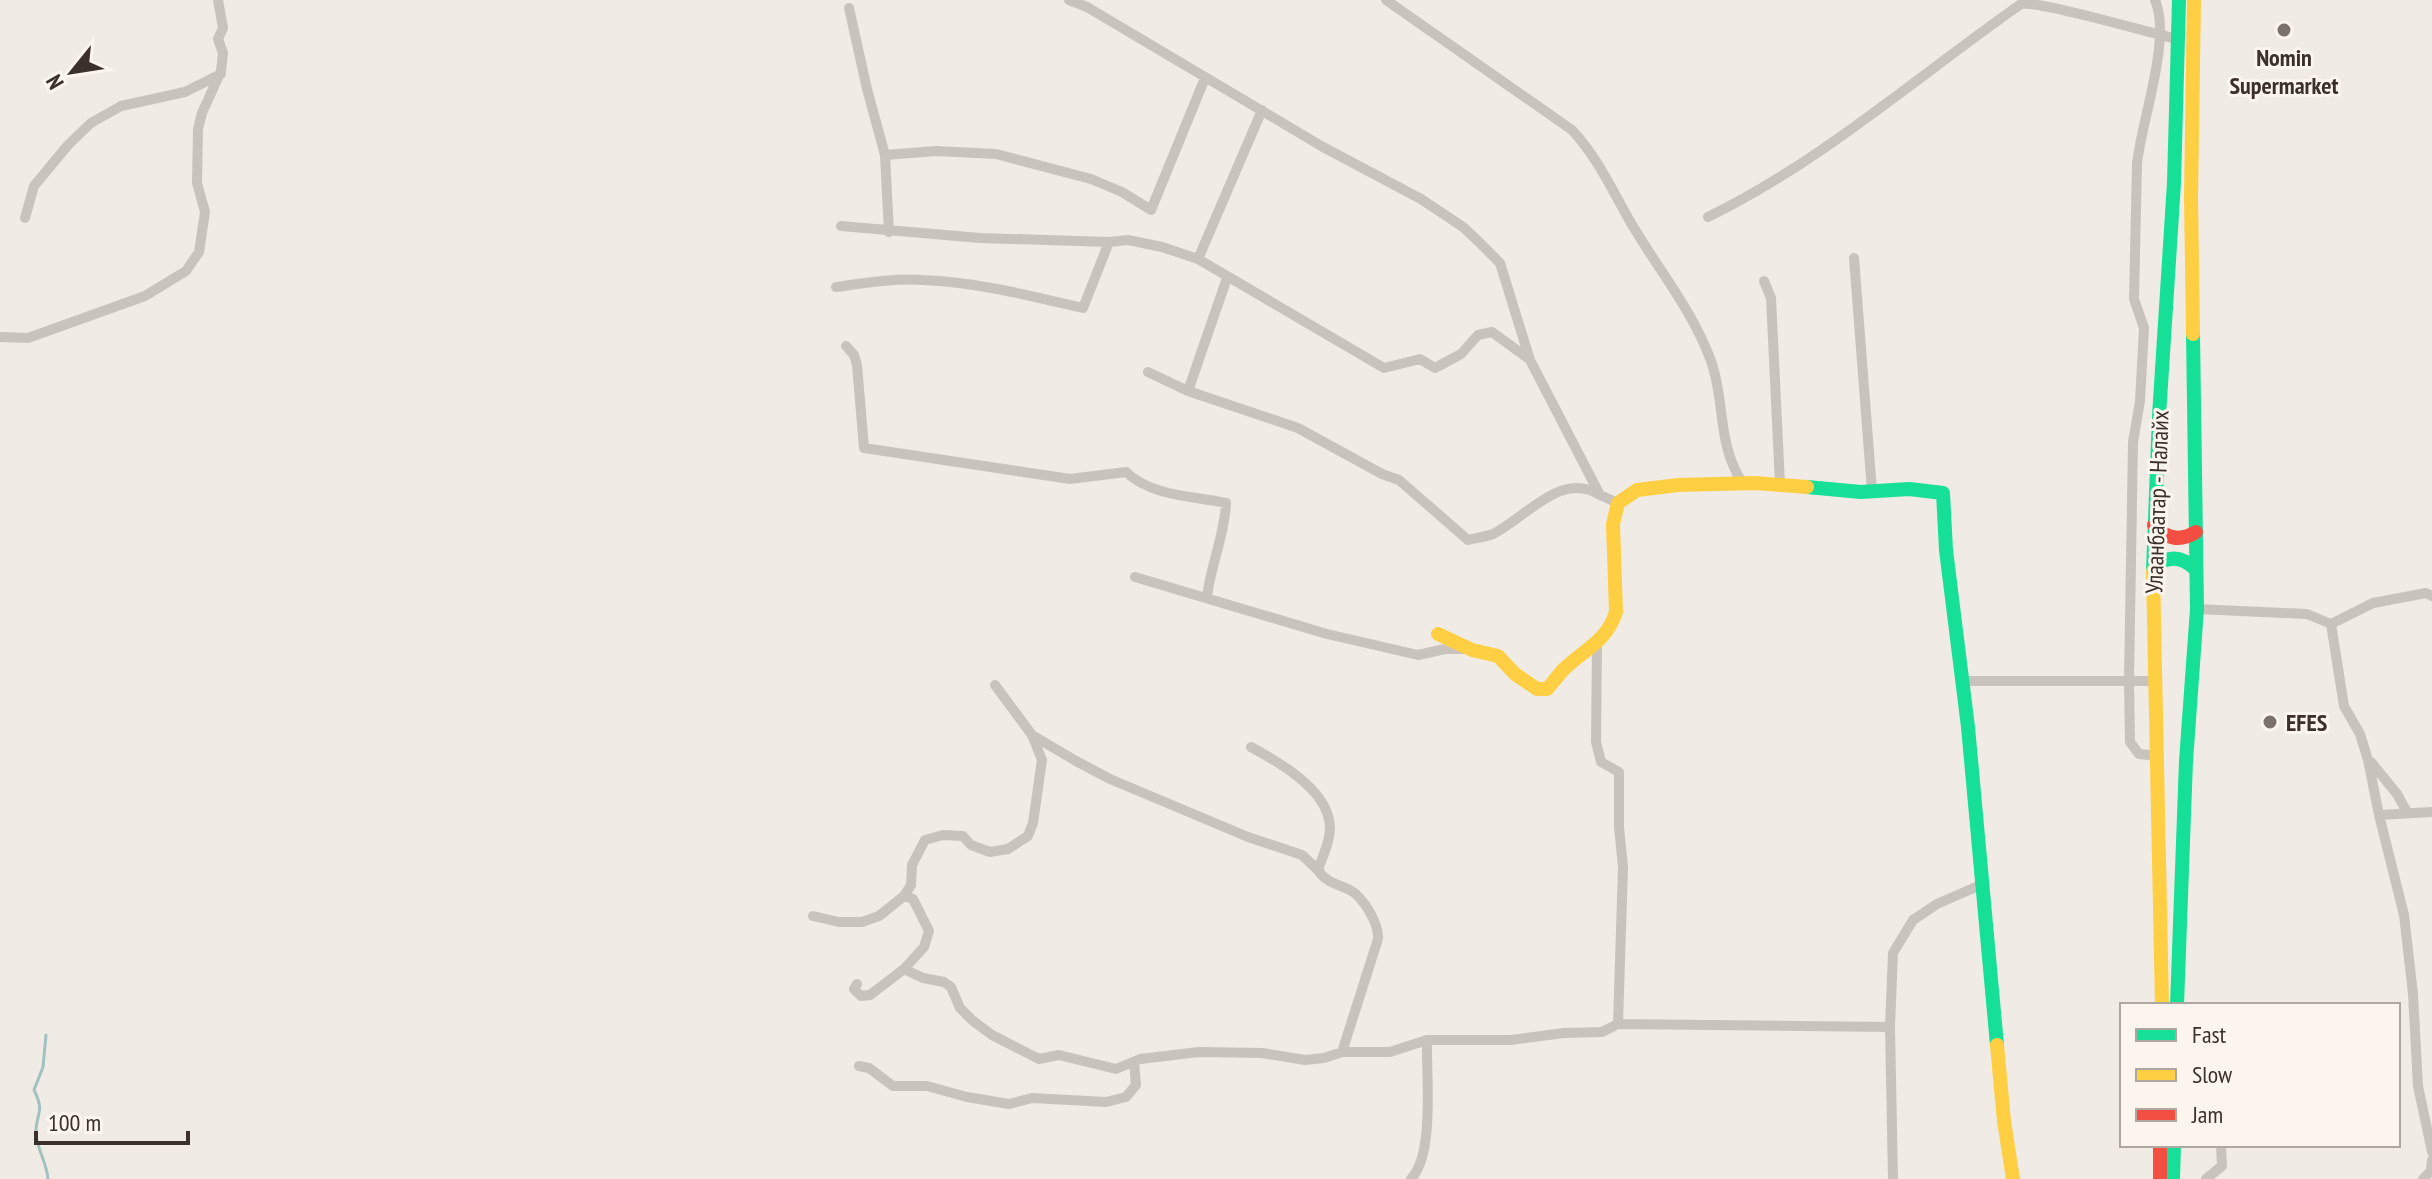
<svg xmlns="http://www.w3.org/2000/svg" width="2432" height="1179" viewBox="0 0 2432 1179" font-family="'PT Sans Narrow',sans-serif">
<rect width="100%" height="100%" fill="#f0ebe5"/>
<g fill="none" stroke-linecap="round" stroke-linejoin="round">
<path stroke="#a1c2c1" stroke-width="3" d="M46,1035L43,1067L34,1090C46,1114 35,1113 36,1134C37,1149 47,1163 48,1179"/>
<path stroke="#c9c3be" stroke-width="10" d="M1069,0L1087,7L1323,147L1421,199L1463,227L1478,241L1500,263L1530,360L1600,495L1618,503
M1386,0L1572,130C1598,158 1612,190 1631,223C1658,269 1693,311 1711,361C1726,403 1716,442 1743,484
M2155,0C2172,39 2141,122 2137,164L2134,299L2144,328L2140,401L2133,442L2129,680L2130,742L2139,754L2158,756
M849,8L867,89L885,155L889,232
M885,155L936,151L996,154L1091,179L1122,192L1151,210L1205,78
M1708,217C1821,162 1918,76 2021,4C2038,0 2150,33 2177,39
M25,218L34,186L68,145L91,123L121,106L185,92L221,74
M841,226L980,238L1109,242L1128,240L1162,247L1198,259L1384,368L1420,359L1435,368L1461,354L1478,335L1492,332L1529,359
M1854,258L1872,491
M1198,259L1262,110
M1764,281L1771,298L1780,484
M836,287C865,283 894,278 923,280C977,282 1031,296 1083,308L1109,242
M0,337L28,338L145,296L186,271L199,252L205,212L197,183L198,129L202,113L221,71L223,53L218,39L223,28L218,0
M846,346L854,355L857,365L864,448L1070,479L1126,472C1151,496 1193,496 1226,503C1225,535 1210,566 1207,598
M1148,372L1188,391L1227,278
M1188,391L1298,428L1382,474L1399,480L1468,540C1476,538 1485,537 1493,534C1526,518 1561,470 1600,495
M1135,577L1327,634L1418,655L1445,649H1466
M2197,609L2307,614L2331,624L2373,603L2426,593L2432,596
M2331,624L2344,706L2360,734L2368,760L2379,815L2404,915L2413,994L2418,1086L2432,1152
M1597,646L1596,742L1601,762L1619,772V827L1623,867L1618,1024
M1962,681H2156
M995,685L1032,735L1076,761L1110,779L1248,837L1302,855L1318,870
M1251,747C1277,761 1323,787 1329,820C1333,836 1323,855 1318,870C1325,882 1338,884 1350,890C1364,898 1379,924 1378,939L1342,1052
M2371,762L2397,794L2407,812
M2379,815L2432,812
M813,916L839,922H862L879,916L904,896L911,885L912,865L925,840L943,835L963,836L971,845L990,852L1008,849L1028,836L1033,823L1042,760L1032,735
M904,969L924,947L929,931L913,899L904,896
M857,984L854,989L861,996L870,995L904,969L923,978L944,982L951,987L960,1008L972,1020L992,1035L1039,1059L1059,1055L1116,1069L1140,1059L1199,1052L1262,1053L1305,1060L1324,1058L1342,1052H1390L1427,1040H1511L1564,1033L1602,1032L1618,1024L1890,1027
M859,1066L869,1068L893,1086H927L967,1097L1009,1104L1032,1098L1106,1102L1126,1097L1136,1085L1134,1062
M1411,1179C1435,1154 1426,1075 1427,1040
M1893,1179L1890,1027L1893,953L1913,920L1937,904L1983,884
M2206,1179L2222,1166L2221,1145
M2423,1179L2431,1171L2432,1160"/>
<path stroke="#16e098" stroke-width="14" d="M1807,487L1861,492L1909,489L1943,493L1946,550L1968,727L1997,1045
M2153,568C2168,555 2182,556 2196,570
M2153,571L2159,416L2174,183L2179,0
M2177,1005L2186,761L2197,609L2193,334
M2173,1179L2174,1145"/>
<path stroke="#ffcf43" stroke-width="14" d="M2193,334L2191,197L2194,0
M2153,571L2162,1005
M1438,634L1472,650L1498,656L1515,674L1537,689H1547C1553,683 1558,675 1564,669C1585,649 1607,641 1616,612L1613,524L1618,503L1637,490L1678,485L1755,483L1807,487
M1997,1045L2004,1121L2013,1179"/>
<path stroke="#f24e42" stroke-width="14" d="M2154,525C2166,539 2180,542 2196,532
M2160,1145V1179"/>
</g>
<g fill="#7a716c" stroke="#fbf5ee" stroke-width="3">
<circle cx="2284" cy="30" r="8"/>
<circle cx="2270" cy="722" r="8"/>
</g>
<g text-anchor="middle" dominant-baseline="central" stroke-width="6" stroke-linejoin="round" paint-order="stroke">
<g font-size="24" font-weight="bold" fill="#3b302b" stroke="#fbf5ee">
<text x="2284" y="57">Nomin<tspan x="2284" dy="28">Supermarket</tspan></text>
<text x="2286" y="722" text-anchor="start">EFES</text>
</g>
<g font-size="24" fill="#3b302b" stroke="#fbf5ee">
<text transform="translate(2157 502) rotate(-88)">Улаанбаатар - Налайх</text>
</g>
</g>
<rect x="2120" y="1003" width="280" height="144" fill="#fbf5ee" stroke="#aea6a0" stroke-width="2"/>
<rect x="2136" y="1029" width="40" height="12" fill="#16e098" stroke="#aea6a0" stroke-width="2"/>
<text x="2192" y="1043" font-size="24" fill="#3b302b">Fast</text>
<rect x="2136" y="1069" width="40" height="12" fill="#ffcf43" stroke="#aea6a0" stroke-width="2"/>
<text x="2192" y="1083" font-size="24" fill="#3b302b">Slow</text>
<rect x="2136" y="1109" width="40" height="12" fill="#f24e42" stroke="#aea6a0" stroke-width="2"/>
<text x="2192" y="1123" font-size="24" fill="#3b302b">Jam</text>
<g transform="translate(72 72) rotate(240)" stroke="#fbf5ee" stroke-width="6" paint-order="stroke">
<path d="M0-6L14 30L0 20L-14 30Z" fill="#3b302b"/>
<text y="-12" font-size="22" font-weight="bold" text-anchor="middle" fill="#3b302b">N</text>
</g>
<path d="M36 1131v12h152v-12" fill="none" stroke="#3b302b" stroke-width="4"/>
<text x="48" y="1131" font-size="24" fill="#3b302b" stroke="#fbf5ee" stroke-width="6" paint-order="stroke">100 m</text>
</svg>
